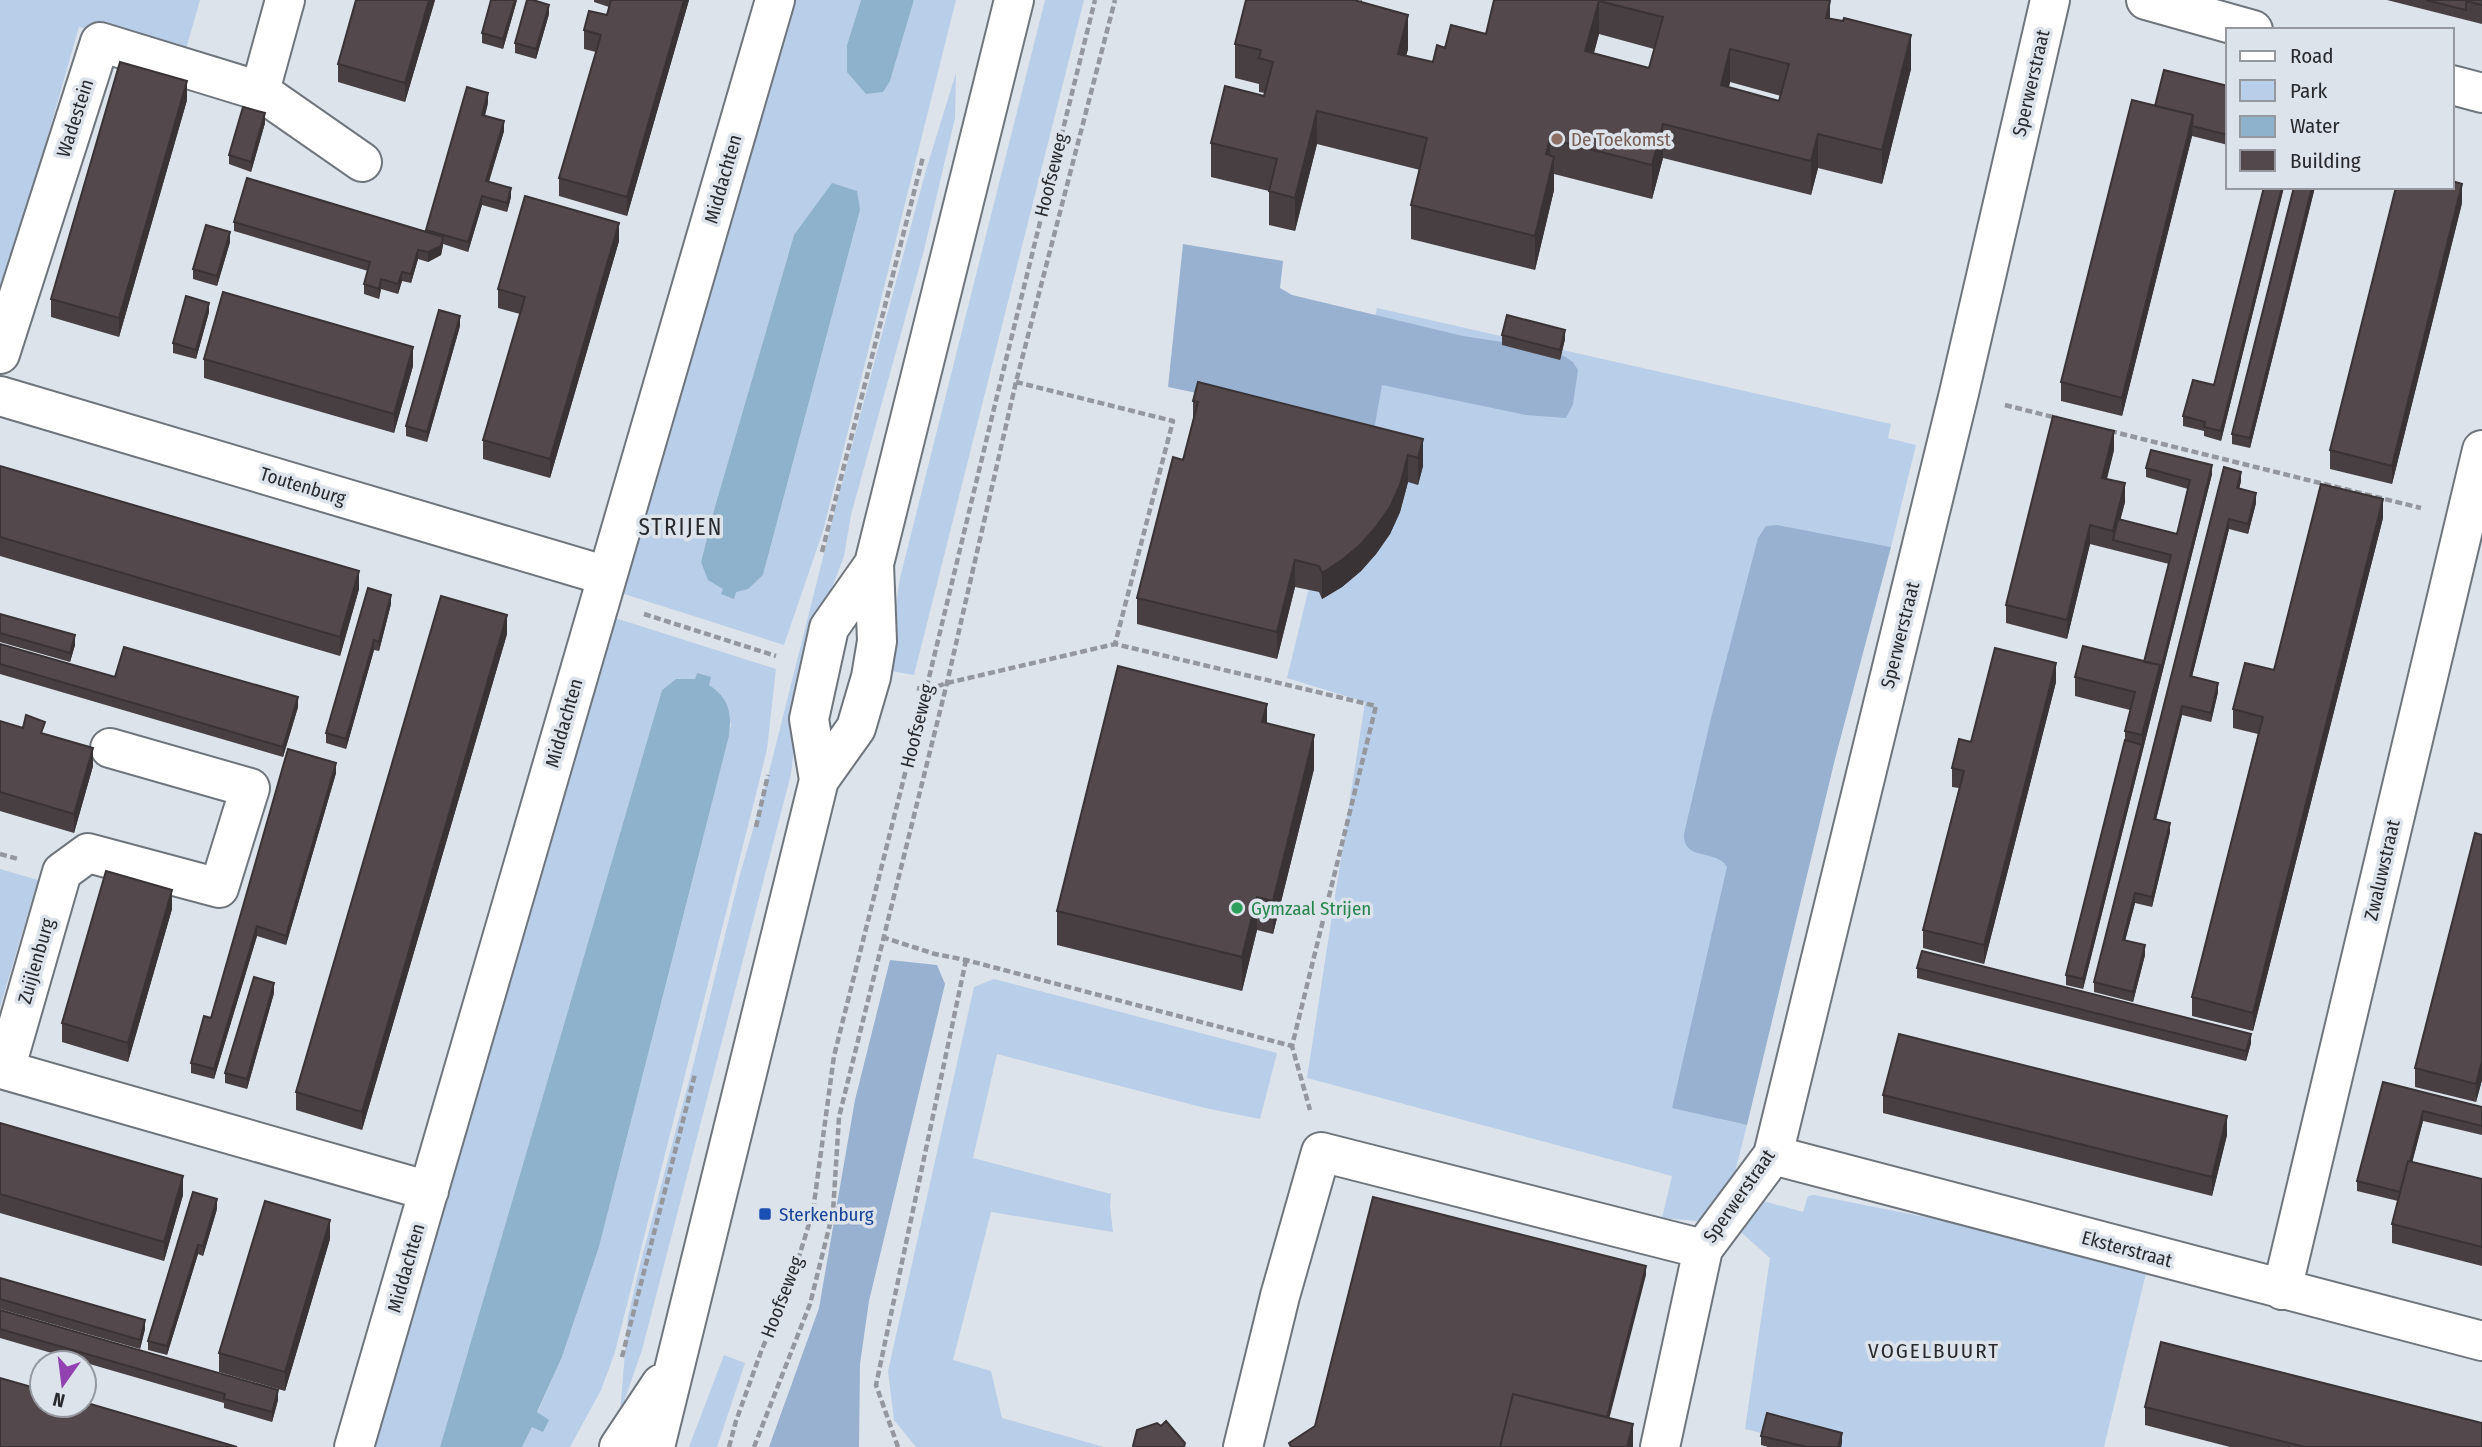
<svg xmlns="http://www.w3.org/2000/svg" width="2482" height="1447" viewBox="0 0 2482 1447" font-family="'Fira Sans Condensed',sans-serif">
<rect width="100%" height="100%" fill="#dde3eb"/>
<path fill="#b9cee8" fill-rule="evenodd" d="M0,0H200L184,56L79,27L0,303Z
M791,0H861L847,45L890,81L914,0H956L823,531L784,645L618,592ZM860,210L763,575C731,605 724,590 701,562L714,510L794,235Z
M1045,0H1084L914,675L886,670L900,578Z
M956,73L955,118L924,250L851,515L844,556L822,614L798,710L791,774L642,1350L620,1413L628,1317L640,1265L694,1062L739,878L766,784L839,494L926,170Z
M1377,308L1891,424L1888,438L1916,445L1891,547L1862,542L1724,1120L1747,1125L1734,1176L1727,1191L1803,1212L1808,1196L1814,1195L1970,1226L2146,1273L2104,1447H1818L1745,1429L1770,1258L1717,1211L1710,1222L1662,1218L1672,1176L1307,1078L1365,702L1287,678Z
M612,617L776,669L767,749L759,782L615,1352L601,1390L570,1447H522L532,1427L548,1420L537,1413L562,1357L599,1247L729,736L731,724L709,685L697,673L695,679H676L662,690L440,1447H368Z
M0,869L38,880L0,1007Z
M994,979L1277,1053L1260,1119L1205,1108L997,1054L973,1158L1111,1194L1110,1206L1113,1232L991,1212L953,1360L991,1371L1002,1418L1104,1447H916L894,1420L888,1371L974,987Z
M724,1355L745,1363L717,1447H689Z"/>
<path fill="#98b1d1" d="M1183,244L1283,261L1280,288L1292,295L1463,336L1509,343L1562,355L1573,362L1578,370L1573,404L1566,418L1526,415L1382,385L1374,430L1168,387Z
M1777,525L1891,547L1835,759L1747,1125L1672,1108L1727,867C1716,848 1683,862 1684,834L1711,718L1758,538L1766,526Z
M890,960L937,965L945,984L869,1301L860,1364L859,1447H769L819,1308L855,1100Z"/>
<path fill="#8eb2cb" d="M861,0H914L890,81L883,92L866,94L847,72V45Z
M832,183L857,191L860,210L763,575L748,589L736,592L734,599L721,594L723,589L708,580L701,562L714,510L794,235Z
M697,673L711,677L709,685C729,698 732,713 729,736L599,1247L562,1357L537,1412L549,1420L543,1432L532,1427L522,1447H440L662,690L676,679H695Z"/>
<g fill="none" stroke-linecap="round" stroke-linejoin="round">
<g stroke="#6f757c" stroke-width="42">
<path id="minor" d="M285,0L260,91L362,162
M2146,0L2253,30
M2452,85L2482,93
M0,354L100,42L260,91
M0,396L607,576
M110,748L250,788L219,888L88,853L62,872L5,1070L429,1191
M819,780L809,719L829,628L874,564
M1773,1155L2482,1341
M1703,1249L1773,1155L1959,393L2050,0
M2282,1290L2482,450
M354,1447L775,0
M619,1447L661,1384
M655,1447L819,780L856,728L871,677L877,641L874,564L1014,0
M1243,1447L1280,1296L1321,1152L1703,1249L1660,1447"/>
</g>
<path stroke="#94989e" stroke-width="4.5" stroke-dasharray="7 3.5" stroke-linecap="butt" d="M1016,382L1173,421L1115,644L1376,706L1292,1046L1310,1110
M2005,405L2057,418
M2110,431L2421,508
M822,552L923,157
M644,614L776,656
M917,688L926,690L947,683L1115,644
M756,827L768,775
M0,854L18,859
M882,937L935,954L966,960L1292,1046
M622,1357L695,1074
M729,1447L736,1421L762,1349L789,1289L813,1211L834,1056L926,690L998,392L1095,0
M754,1447L810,1304L833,1212L839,1117L947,683L1016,382L1115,0
M898,1447L876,1385L966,960"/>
<use href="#minor" stroke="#fff" stroke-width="38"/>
</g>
<path fill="#473f41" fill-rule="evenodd" d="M435,0L405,102L338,82V64Z
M517,0L503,49L482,43V33Z
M594,0H689L627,216L559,196V178L596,52L584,49V30L607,15L609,7L594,2Z
M1362,0L1361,3L1408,49L1406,56L1433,62L1445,48L1486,34L1494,0H1828L1830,19L1911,69L1882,184L1818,168L1811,195L1663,158L1652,199L1554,174V190L1535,270L1411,239V205L1420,170L1317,144L1295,231L1269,225V191L1211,177V143L1264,96L1265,93L1259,92V84L1235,78V44ZM1599,34L1654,49L1649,68L1594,53ZM1730,82L1781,96L1779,101L1729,87Z
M2387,0H2482V24Z
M549,14L536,59L515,53V43Z
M2228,86V145L2192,136L2122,416L2061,401V382L2155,106Z
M187,100L119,337L51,317V299Z
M488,103L485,116L504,131L489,182L511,197L507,212L482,205L468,252L443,244L441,255L428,262L418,259L411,283L402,281L398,294L381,289L379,299L364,294V284L368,271L234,231V222L426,231Z
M265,123L251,172L229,164V155Z
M2264,187H2284L2221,441L2204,436V431L2183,426V416L2214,385Z
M2294,187H2315L2250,448L2232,444V434Z
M2462,203L2392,484L2330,469V450Z
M619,241L550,478L483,459V440L520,314L498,308V289Z
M230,242L217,286L193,279V269Z
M209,312L196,359L173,353V343Z
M460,326L427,442L406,436V426Z
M1502,335L1565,339L1560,360L1502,345Z
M204,359L413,366L394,433L204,378Z
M1193,401L1423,439V466L1418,485L1408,482L1400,512L1390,534L1376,554L1361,571L1342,587L1322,599L1319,592L1295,587L1277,659L1137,624V598L1183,460L1193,420Z
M2114,450L2107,479L2125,502L2120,520L2177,534L2188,489L2146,477V468L2212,474L2083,989L2066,985V975L2125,740V731L2130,710L2075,696V677L2144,661L2169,564L2090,544L2067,639L2006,623V605Z
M0,466L359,589L340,656L0,556Z
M2224,467L2241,481L2239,489L2256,503L2248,534L2229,529L2192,676L2218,692L2211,722L2182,715L2156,819L2170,832L2152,907L2135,903L2125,940L2145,955L2133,1002L2094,992V982Z
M2383,518L2253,1031L2192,1016V997L2258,734L2233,728V709L2274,670Z
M391,604L379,651L374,650L346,749L326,743V733Z
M0,614L75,645L70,662L0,642Z
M507,634L362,1130L296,1110V1092Z
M0,644L115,677L298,707L283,757L0,674Z
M2056,682L1984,964L1923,948V930L1959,788L1952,787V768L1971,742Z
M0,721L93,766L74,833L0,811Z
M288,749L336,773L286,945L257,936L214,1079L191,1073V1063L211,1018Z
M1314,769L1273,934L1257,930L1242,991L1057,945V911Z
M2482,835V1080L2476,1102L2415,1087V1068Z
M172,909L128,1062L62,1042V1023Z
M1917,968L2251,1043L2246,1061L1917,978Z
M274,993L247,1089L225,1083V1073Z
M2383,1082L2482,1107V1135L2423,1121L2412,1162L2482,1179V1266L2392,1243V1224L2398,1201L2357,1191V1181Z
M1883,1095L2227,1135L2212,1196L1883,1113Z
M0,1123L183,1195L164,1261L0,1213Z
M217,1209L203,1256L198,1254L167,1355L148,1350V1341Z
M330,1239L285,1391L219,1372V1353Z
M0,1278L145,1329L140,1349L0,1309Z
M0,1310L278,1400L272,1422L224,1408V1403L0,1338Z
M2145,1407L2482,1447H2230L2145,1425Z
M1761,1436L1842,1442L1841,1447H1768L1761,1445Z"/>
<path fill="#3a3335" d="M429,0H435L405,102V83Z
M515,0H517L503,49V39Z
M684,0H689L627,216V197Z
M1599,1V34L1585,84V51Z
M1830,1V34L1826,18Z
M549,5V14L536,59V49Z
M1408,15V49L1398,87V54Z
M1911,35V69L1882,184V150Z
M1730,49V82L1721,119V85Z
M187,81V100L119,337V318Z
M488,93V103L482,125V115Z
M1317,111V144L1295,231V198Z
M265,113V123L251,172V162Z
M2193,115L2192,136L2122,416V398Z
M504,121V131L486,190V181Z
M1663,124V158L1652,199V165Z
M1818,134V168L1811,195V161Z
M1550,139V173L1546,154Z
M1554,157V190L1535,270V236Z
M2462,184V203L2392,484V466Z
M2282,187H2284L2221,441V431Z
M2312,187H2315L2250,448V438Z
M511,188V197L507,212V203Z
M482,196V205L468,252V242Z
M619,223V241L550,478V459Z
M230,232V242L217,286V276Z
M443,237V246L441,255L428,262V252Z
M418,250V259L411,283V274Z
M402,272V281L398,294V284Z
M381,279V289L379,299V289Z
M209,303V312L196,359V350Z
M460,316V326L427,442V432Z
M1565,330V339L1560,360V350Z
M413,347V366L394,433V414Z
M2114,431V450L2102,496V478Z
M1423,439V466L1418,485V458Z
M1408,455V482L1400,512L1390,534L1376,554L1361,571L1342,587L1322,599V573Z
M2212,465V474L2083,989V979L2142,745V735Z
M2241,472V481L2237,498V488Z
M2125,483V502L2115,541L2113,540V531Z
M2256,493V503L2248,534V524Z
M2383,499V518L2253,1031V1013Z
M2229,519V529L2190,685V676Z
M2090,525V544L2067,639V620Z
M1295,560V587L1277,659V632Z
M359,571V589L340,656V637Z
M391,595V604L379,651V642Z
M507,615V634L362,1130V1112Z
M75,635V645L70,662V653Z
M374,640V650L346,749V739Z
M2056,663V682L1984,964V945Z
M2218,683V692L2211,722V713Z
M298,697V707L283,757V747Z
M1267,704V738L1262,722Z
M2182,706V715L2154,828V819Z
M1314,735V769L1273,934V901Z
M93,748V766L74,833V814Z
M336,763V773L286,945V936Z
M2170,823V832L2152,907V897Z
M172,890V909L128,1062V1043Z
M2135,893V903L2123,949V940Z
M1257,897V930L1242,991V957Z
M257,926V936L214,1079V1069Z
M2145,945V955L2133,1002V992Z
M274,983V993L247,1089V1079Z
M2251,1034V1043L2246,1061V1051Z
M2482,1061V1080L2476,1102V1084Z
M2423,1111V1121L2402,1202V1192Z
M2227,1116V1135L2212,1196V1177Z
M183,1176V1195L164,1261V1242Z
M217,1199V1209L203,1256V1246Z
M330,1220V1239L285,1391V1372Z
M198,1245V1254L167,1355V1346Z
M1646,1266V1275L1603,1443V1434Z
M145,1320V1329L140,1349V1340Z
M278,1390V1400L272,1422V1412Z
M1633,1424V1447H1627Z
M1842,1433V1442L1841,1447H1838Z"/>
<path fill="#53494c" stroke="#3a3335" stroke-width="2" fill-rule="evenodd" d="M356,0H429L405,83L338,64Z
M491,0H515L503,39L482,33Z
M527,0H533L549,5L536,49L515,43Z
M611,0H684L627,197L559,178L601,35L584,30L589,11L607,15Z
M1246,0H1354L1408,15L1398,54L1433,62L1437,45L1445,48L1451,25L1486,34L1494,0H1828L1830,1L1826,18L1843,21L1844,18L1911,35L1882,150L1818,134L1811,161L1663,124L1652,165L1550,139L1546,154L1554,157L1535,236L1411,205L1427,138L1317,111L1295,198L1269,191L1277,159L1211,143L1225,86L1264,96L1273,62L1259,58L1261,50L1235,44ZM1599,1L1663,17L1649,68L1585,51ZM1730,49L1789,64L1779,101L1721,85Z
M2426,0H2466V10Z
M2466,0H2482V5L2466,1Z
M120,62L187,81L119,318L51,299Z
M2164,70L2228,86V135L2192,126L2193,115L2155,106Z
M467,87L488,93L482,115L504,121L486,181L511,188L507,203L482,196L468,242L426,230Z
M2132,100L2193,115L2122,398L2061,382Z
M243,107L265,113L251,162L229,155Z
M247,178L443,237L441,246L428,252L418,250L411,274L402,272L398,284L381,279L379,289L364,284L370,262L234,222Z
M2452,181L2462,184L2392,466L2330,450L2396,187H2452Z
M2264,187H2282L2221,431L2204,427L2205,422L2183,416L2193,380L2214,385Z
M2294,187H2312L2250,438L2232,434Z
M525,196L619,223L550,459L483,440L525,297L498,289Z
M206,225L230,232L217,276L193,269Z
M223,292L413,347L394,414L204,359Z
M186,296L209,303L196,350L173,343Z
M439,310L460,316L427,432L406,426Z
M1507,315L1565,330L1560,350L1502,335Z
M1198,382L1423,439L1418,458L1408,455L1400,485L1390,507L1376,527L1361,544L1342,560L1322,573L1319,566L1295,560L1277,632L1137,598L1173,457L1183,460L1198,402L1193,401Z
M2053,416L2114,431L2102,478L2125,483L2113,531L2090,525L2067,620L2006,605Z
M2151,450L2212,465L2160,674V665L2144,662L2171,555L2113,540L2118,519L2177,534L2190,480L2146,468Z
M0,466L359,571L340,637L0,537Z
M2224,467L2241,472L2237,488L2256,493L2248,524L2229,519L2190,676L2218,683L2211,713L2182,706L2154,819L2170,823L2152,897L2135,893L2123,940L2145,945L2133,992L2094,982Z
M2321,484L2383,499L2253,1013L2192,997L2263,717L2233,709L2245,663L2274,670Z
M368,588L391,595L379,642L374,640L346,739L326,733Z
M441,596L507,615L362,1112L296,1092Z
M0,614L75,635L70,653L0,633Z
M0,644L115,677L124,647L298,697L283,747L0,664Z
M2083,646L2160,665L2142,735L2125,731L2135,692L2075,677Z
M1995,648L2056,663L1984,945L1923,930L1964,771L1952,768L1959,739L1971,742Z
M1118,666L1267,704L1262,722L1314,735L1273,901L1257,897L1242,957L1057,911Z
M26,715L45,722L41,733L93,748L74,814L0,792V721L23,728Z
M2125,740L2142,745L2083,979L2066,975Z
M288,749L336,763L286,936L257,926L214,1069L191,1063L204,1016L211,1018Z
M2475,833L2482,835V1061L2476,1084L2415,1068Z
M106,871L172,890L128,1043L62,1023Z
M1922,951L2251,1034L2246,1051L1917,968Z
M254,977L274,983L247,1079L225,1073Z
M1899,1034L2227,1116L2212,1177L1883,1095Z
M2383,1082L2482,1107V1126L2423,1111L2410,1161H2408L2400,1192L2357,1181Z
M0,1123L183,1176L164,1242L0,1194Z
M2408,1161L2482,1179V1247L2392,1224Z
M193,1192L217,1199L203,1246L198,1245L167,1346L148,1341Z
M1373,1197L1646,1266L1607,1417L1513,1394L1500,1447H1291L1289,1443L1315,1426Z
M265,1201L330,1220L285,1372L219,1353Z
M0,1278L145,1320L140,1340L0,1299Z
M0,1310L278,1390L272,1412L224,1399L225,1394L0,1329Z
M2161,1342L2482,1423V1447H2305L2145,1407Z
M0,1378L42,1390V1405H84V1402L237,1447H0Z
M1513,1394L1633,1424L1627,1447H1500Z
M1767,1413L1842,1433L1838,1447H1807L1761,1436Z
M1166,1421L1185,1443L1184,1447H1134L1133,1446L1137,1430L1157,1423L1161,1426Z"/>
<circle fill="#8d6e63" stroke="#dde3eb" stroke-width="2.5" cx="1557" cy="139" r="7"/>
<circle fill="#2e9e5b" stroke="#dde3eb" stroke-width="2.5" cx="1237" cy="908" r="7"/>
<rect fill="#1a4fb4" stroke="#dde3eb" stroke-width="2.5" x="758" y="1207" width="14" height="14" rx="3.5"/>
<g text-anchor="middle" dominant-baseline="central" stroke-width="7" stroke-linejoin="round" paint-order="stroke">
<g font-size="19" fill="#282a2d" stroke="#dde3eb">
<text transform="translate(2031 83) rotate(-77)">Sperwerstraat</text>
<text transform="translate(75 118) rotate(-72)">Wadestein</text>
<text transform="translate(1051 175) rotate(-76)">Hoofseweg</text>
<text transform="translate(723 179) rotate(-74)">Middachten</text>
<text transform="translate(303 486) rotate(17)">Toutenburg</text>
<text transform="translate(1900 635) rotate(-76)">Sperwerstraat</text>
<text transform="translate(564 723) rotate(-74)">Middachten</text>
<text transform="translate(917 726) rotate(-76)">Hoofseweg</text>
<text transform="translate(2382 870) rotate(-77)">Zwaluwstraat</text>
<text transform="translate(36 961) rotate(-74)">Zuijlenburg</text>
<text transform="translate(1739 1196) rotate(-55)">Sperwerstraat</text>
<text transform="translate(2127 1249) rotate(15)">Eksterstraat</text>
<text transform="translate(406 1268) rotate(-74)">Middachten</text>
<text transform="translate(782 1297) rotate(-69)">Hoofseweg</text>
</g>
<g font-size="19" fill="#785e54" stroke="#dde3eb" text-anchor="start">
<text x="1571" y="139">De Toekomst</text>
</g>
<g font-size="19" fill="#27864d" stroke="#dde3eb" text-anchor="start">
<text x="1251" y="908">Gymzaal Strijen</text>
</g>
<g font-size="19" fill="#164399" stroke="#dde3eb" text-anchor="start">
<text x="779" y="1214">Sterkenburg</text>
</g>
<g font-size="21" letter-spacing="2" fill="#282a2d" stroke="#dde3eb">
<text x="1934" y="1351">VOGELBUURT</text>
</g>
<g font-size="23" letter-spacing="2" fill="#282a2d" stroke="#dde3eb">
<text x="681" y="527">STRIJEN</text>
</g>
</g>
<rect x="2226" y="28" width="228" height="161" fill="#dde3eb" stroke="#95999f" stroke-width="2"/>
<rect x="2240" y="51" width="35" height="10" fill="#ffffff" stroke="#95999f" stroke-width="2"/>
<text x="2290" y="63" font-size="21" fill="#282a2d">Road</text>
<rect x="2240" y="80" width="35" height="21" fill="#b9cee8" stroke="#95999f" stroke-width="2"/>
<text x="2290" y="98" font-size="21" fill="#282a2d">Park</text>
<rect x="2240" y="116" width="35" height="21" fill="#8eb2cb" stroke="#95999f" stroke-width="2"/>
<text x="2290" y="133" font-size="21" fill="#282a2d">Water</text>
<rect x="2240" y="150" width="35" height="21" fill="#53494c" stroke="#95999f" stroke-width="2"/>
<text x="2290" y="168" font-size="21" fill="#282a2d">Building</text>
<g transform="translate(63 1384) rotate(194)"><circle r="33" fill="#dde3eb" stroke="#95999f" stroke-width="2"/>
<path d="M0-5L12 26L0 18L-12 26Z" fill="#9241b0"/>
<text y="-10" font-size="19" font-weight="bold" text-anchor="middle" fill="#282a2d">N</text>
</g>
</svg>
